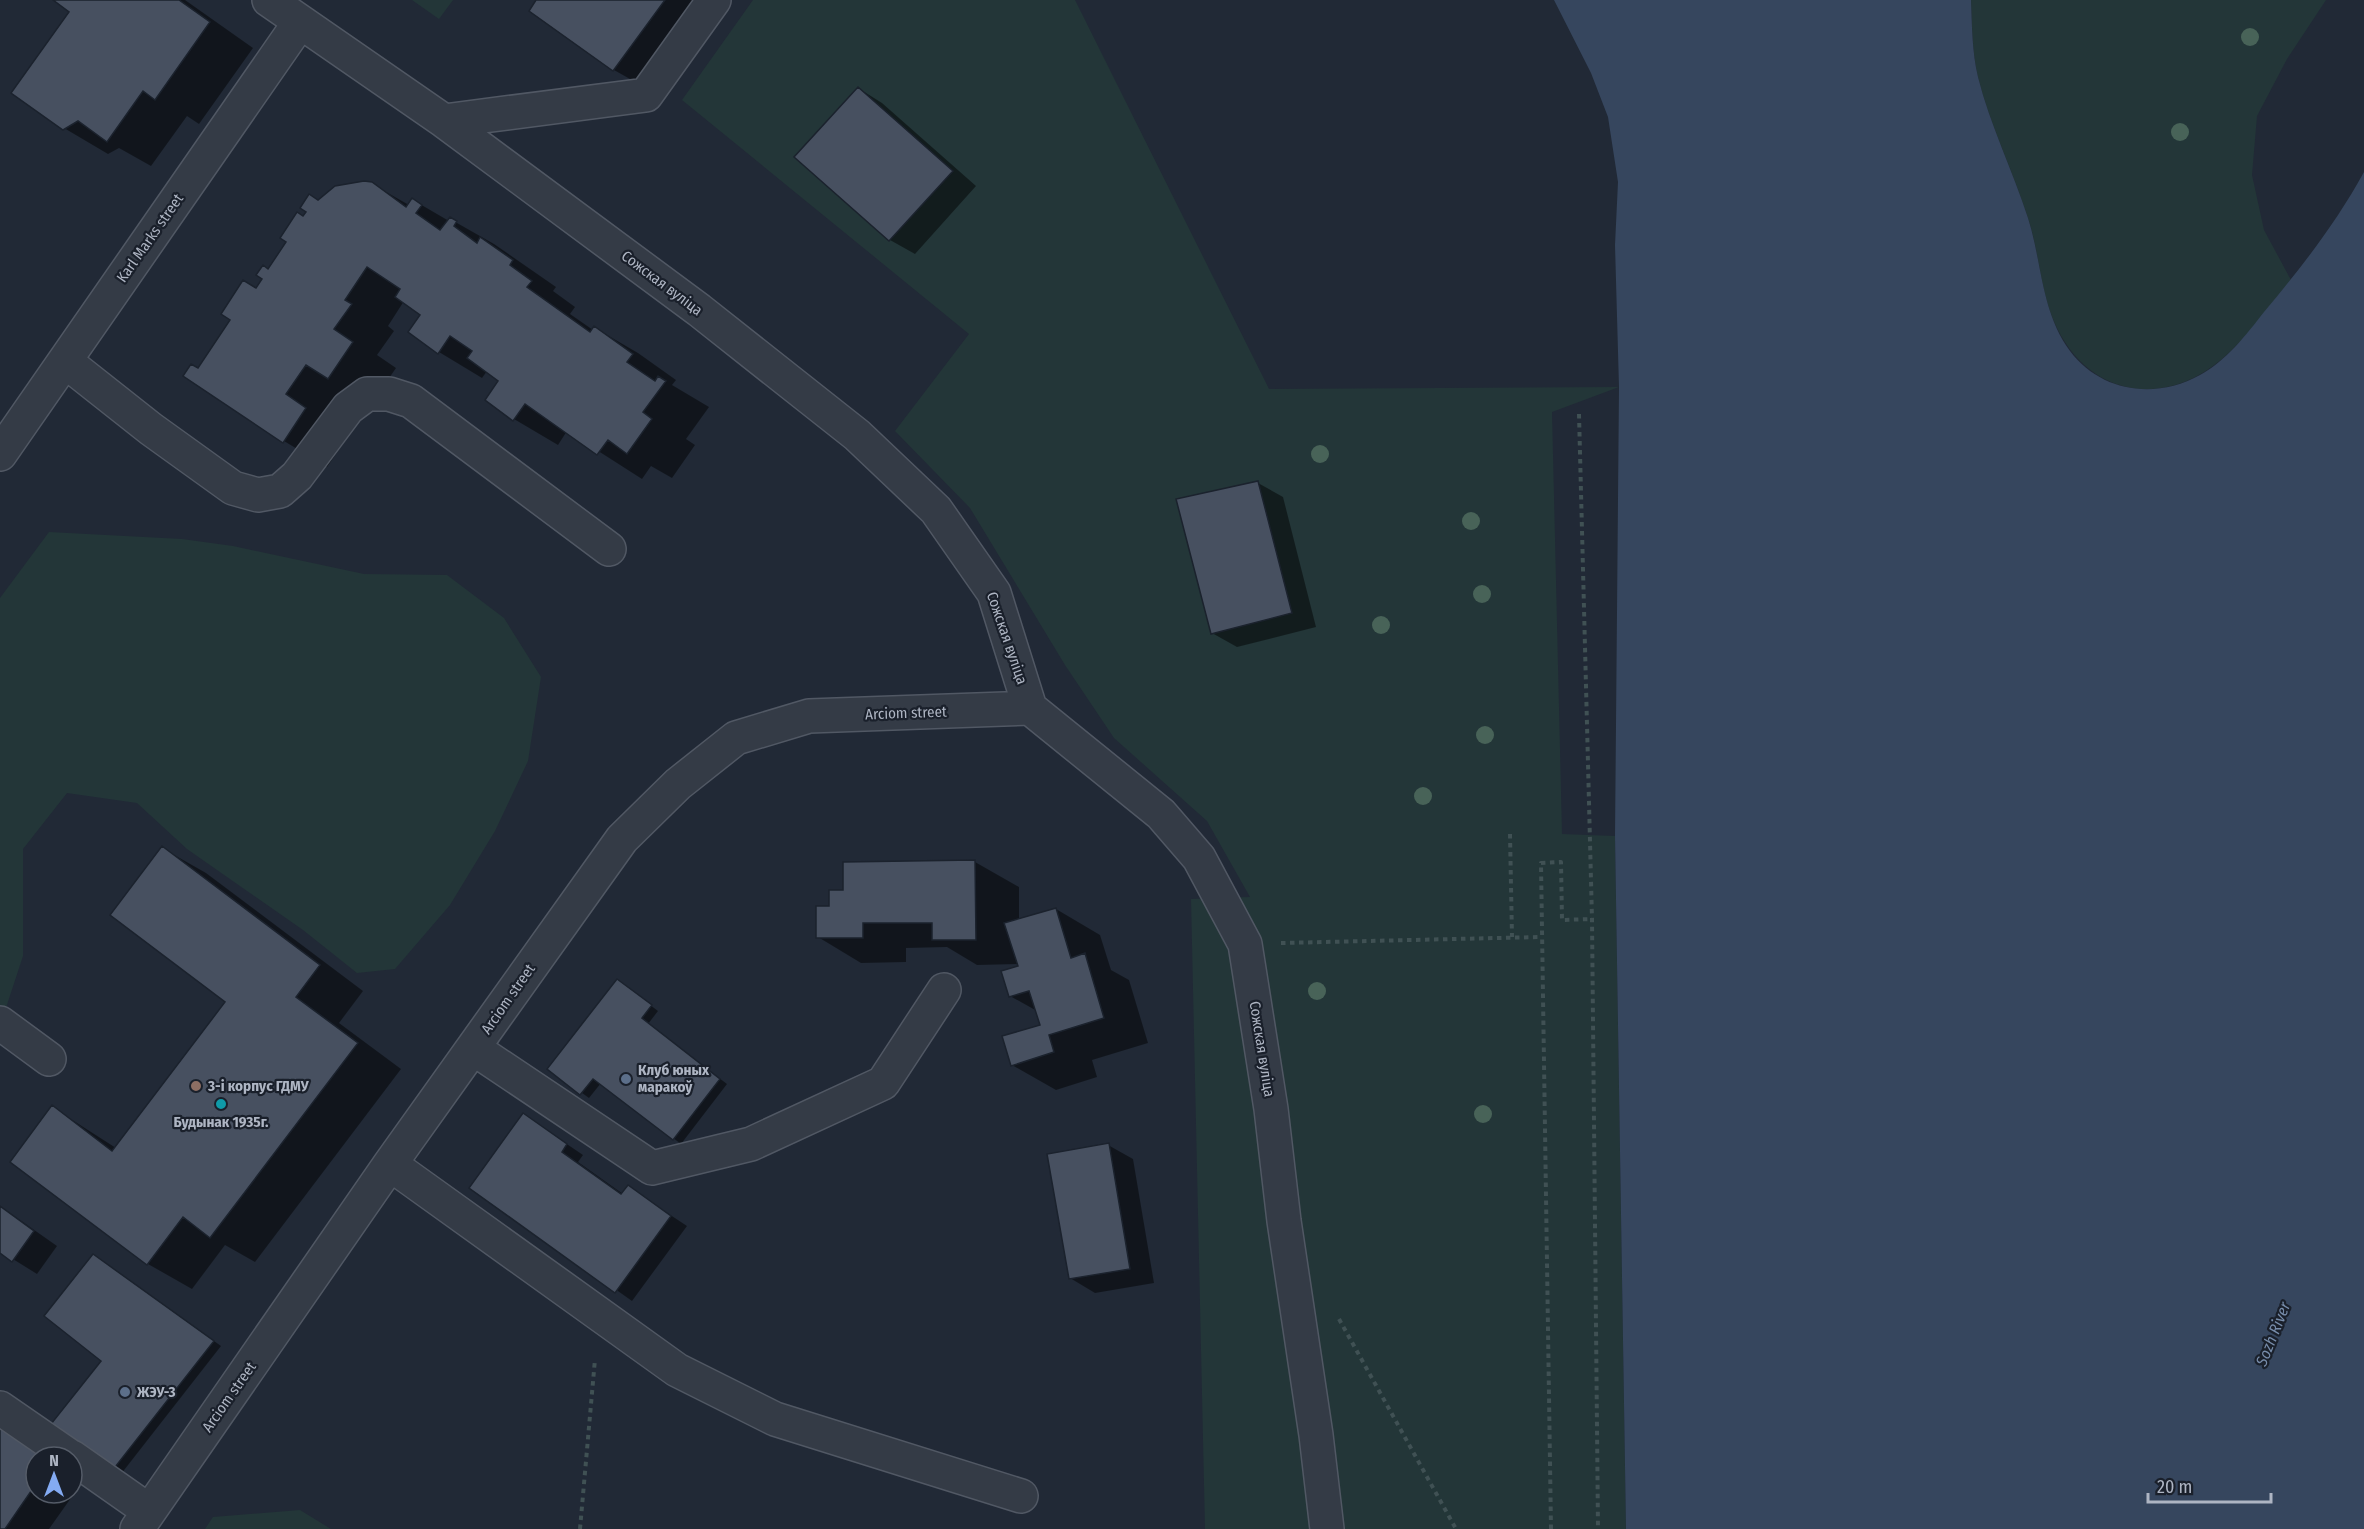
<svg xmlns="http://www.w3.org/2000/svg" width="2364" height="1529" viewBox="0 0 2364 1529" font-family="'Fira Sans Condensed',sans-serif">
<rect width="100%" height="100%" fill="#212936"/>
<path fill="#233638" d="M412,0H453L439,19Z
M753,0H1075L1269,389L1619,387L1552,412L1562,834L1615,836L1626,1529H1205L1191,899L1250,897L1207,821L1114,738L1065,665L970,508L895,431L969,334L682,100Z
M1971,0H2326L2287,59L2257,116L2252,175L2264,230L2291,280C2269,306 2248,337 2222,359C2164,408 2091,397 2057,328C2040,294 2040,254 2028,218C2013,171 1990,125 1978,77C1972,52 1972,25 1971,0Z
M49,532L182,539L233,546L364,574L447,575L504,618L541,677L528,761L495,831L450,905L395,969L357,973L303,930L187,849L137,803L67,793L23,849V956L0,1026V598Z
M300,1510L331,1529H205L213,1517Z"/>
<path fill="#36465e" d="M1554,0H1971C1972,25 1972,52 1978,77C1990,125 2013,171 2028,218C2042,262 2041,312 2070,351C2101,392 2155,400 2200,375C2226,361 2246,335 2264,312C2301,268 2336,223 2364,172V1529H1626L1615,836L1619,387L1615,245L1618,182L1608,117L1591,73Z"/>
<path fill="#0007" d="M55,0H185L253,48L199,124L187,116L151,166L119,148L108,154L64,128L72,12Z
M538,0H710L646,88L614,70L531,10Z
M858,88L882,103L976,186L915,254L890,240L796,157Z
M372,184L409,205L413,200L449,221L450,219L494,244L556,287L553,291L575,307L570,314L593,330L595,328L638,353L676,380L672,385L709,407L686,439L695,445L672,478L651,466L642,479L567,431L558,445L514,419L500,381L487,371L482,378L439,352L422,314L404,301L388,326L394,331L377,355L396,368L372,403L329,420L349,435L327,467L284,441L199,370L257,289L304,218L319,202Z
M1258,483L1283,497L1316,627L1237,647L1212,633Z
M162,848L206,873L363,991L339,1023L401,1069L255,1262L225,1245L192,1289L148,1264L52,1107L116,1148L227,1002Z
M975,862L1019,887V920L1056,909L1100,935L1111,970L1129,980L1148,1043L1092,1060L1097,1077L1056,1090L1012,1065L1041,1026L1037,1011L1010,996L1019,964L977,965L947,947L906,948V962L861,963L818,937L831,908L845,892Z
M625,986L658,1011L648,1024L727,1084L681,1144L601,1083L589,1098L549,1069Z
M524,1115L583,1155L578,1162L623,1194L628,1187L687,1226L632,1301L471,1187Z
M1108,1145L1133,1159L1154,1283L1095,1293L1070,1278Z
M0,1206L57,1246L37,1274L0,1251Z
M101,1260L221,1346L121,1474L113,1470L103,1361Z
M36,1457V1493H72V1473L83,1481L49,1529H0Z"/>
<path fill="#475060" stroke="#1b222d" stroke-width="1.5" d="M53,0H179L210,22L155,100L143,91L107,142L78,121L63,130L11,93L69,12Z
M536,0H665L613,71L529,11Z
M858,87L953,171L889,241L794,157Z
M364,181L372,182L406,207L412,198L422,205L416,213L440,230L450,217L457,221L454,226L477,243L480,237L513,260L510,265L532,281L527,287L590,332L594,326L633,354L627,362L655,381L658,376L666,381L643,412L652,419L627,454L608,440L597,455L525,404L513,421L485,400L498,381L467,358L472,351L450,336L438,354L408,332L420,315L395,297L400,289L367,267L345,300L352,304L334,329L353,342L328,379L306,365L286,394L306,408L283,443L183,376L191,364L198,368L230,320L221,314L243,280L256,288L262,279L256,275L263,265L268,269L286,242L280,238L297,212L303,216L306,212L300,208L309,194L318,200L335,186Z
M1258,481L1292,613L1211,634L1176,499Z
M162,846L320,965L296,997L358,1043L210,1238L183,1217L147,1265L10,1162L52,1105L112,1151L225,1002L110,915Z
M975,860L976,940H932V923H863V938H816V906H829V890H843V862Z
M1056,908L1071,958L1085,953L1104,1018L1049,1035L1054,1052L1011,1066L1002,1036L1040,1025L1029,991L1009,997L1001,971L1018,966L1004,923Z
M617,979L652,1005L642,1018L720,1079L673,1140L593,1079L580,1095L547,1069Z
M523,1113L567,1144L562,1152L621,1194L628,1185L671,1216L615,1293L469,1188Z
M1109,1143L1130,1269L1069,1279L1047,1154Z
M0,1206L34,1231L12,1262L0,1253Z
M93,1254L214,1341L112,1471L51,1424L101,1361L44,1316Z
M0,1425L45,1457H36V1484L5,1529H0Z"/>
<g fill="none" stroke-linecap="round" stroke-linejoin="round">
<g stroke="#515864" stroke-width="36">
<path id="minor" d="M269,0L444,121L699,310L857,435L936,510L994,593L1030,708L1161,814L1199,858L1245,944L1271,1109L1284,1221L1316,1435L1327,1529
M444,121L646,95L714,0
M65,361L151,429L233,488L258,495L280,491L297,476L348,408L367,394H389L411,401L609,549
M0,454L300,22
M0,1023L49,1059
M473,1048L652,1168L751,1144L883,1083L944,990
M390,1164L677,1370L775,1419L1021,1496
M0,1408L71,1457
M72,1457L149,1511
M137,1529L390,1164L622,839L678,784L736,738L809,716L1030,708"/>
</g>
<path stroke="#405154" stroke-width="4" stroke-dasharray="4.5 4.5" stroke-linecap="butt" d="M1579,414L1592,919L1598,1529
M1510,834L1512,937
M1281,943L1541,937
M1339,1319L1456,1529
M580,1529L595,1359
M1551,1529L1541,863L1561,862L1562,920L1592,919"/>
<use href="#minor" stroke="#343b46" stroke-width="33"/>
</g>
<g fill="#486358">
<circle cx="2250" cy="37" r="9"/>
<circle cx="2180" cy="132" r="9"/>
<circle cx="1320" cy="454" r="9"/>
<circle cx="1471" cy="521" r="9"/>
<circle cx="1482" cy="594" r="9"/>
<circle cx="1381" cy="625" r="9"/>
<circle cx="1485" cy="735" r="9"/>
<circle cx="1423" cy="796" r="9"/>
<circle cx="1317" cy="991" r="9"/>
<circle cx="1483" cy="1114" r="9"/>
</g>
<g fill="#5c6f8a" stroke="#1a202b" stroke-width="2">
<circle cx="626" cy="1079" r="6"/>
<circle cx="125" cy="1392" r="6"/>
</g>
<circle fill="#8d6e63" stroke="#1a202b" stroke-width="2" cx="196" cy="1086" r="6"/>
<circle fill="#0f9aa8" stroke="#1a202b" stroke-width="2" cx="221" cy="1104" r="6"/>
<g text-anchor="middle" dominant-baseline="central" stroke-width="4.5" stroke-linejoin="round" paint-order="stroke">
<g font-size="15" fill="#aeb5c3" stroke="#1a202b">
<text transform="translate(150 238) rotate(-55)">Karl Marks street</text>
<text transform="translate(662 283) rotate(37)">Сожская вуліца</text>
<text transform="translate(1007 638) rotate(71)">Сожская вуліца</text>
<text transform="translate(906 713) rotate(-2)">Arciom street</text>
<text transform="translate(508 999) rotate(-55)">Arciom street</text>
<text transform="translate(1262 1049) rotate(81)">Сожская вуліца</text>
<text transform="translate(229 1397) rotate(-55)">Arciom street</text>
</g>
<g font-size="15" font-weight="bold" fill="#aeb5c3" stroke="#1a202b" text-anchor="start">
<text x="638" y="1070">Клуб юных<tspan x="638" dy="17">маракоў</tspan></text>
<text x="208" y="1086">3-і корпус ГДМУ</text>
<text x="221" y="1122" text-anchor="middle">Будынак 1935г.</text>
<text x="137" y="1392">ЖЭУ-3</text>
</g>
<g font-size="16" font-style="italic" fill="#778caa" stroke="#1a202b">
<text transform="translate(2273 1334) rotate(-68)">Sozh River</text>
</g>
</g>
<g transform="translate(54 1475)"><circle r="28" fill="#1a202b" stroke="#555c68" stroke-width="1.5"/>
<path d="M0-4.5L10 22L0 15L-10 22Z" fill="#84abf3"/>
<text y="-9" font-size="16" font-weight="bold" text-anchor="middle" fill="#aeb5c3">N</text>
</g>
<path d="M2148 1493v9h123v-9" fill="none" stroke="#aeb5c3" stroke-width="3"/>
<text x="2157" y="1493" font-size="18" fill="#aeb5c3" stroke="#1a202b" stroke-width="4.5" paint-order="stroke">20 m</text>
</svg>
